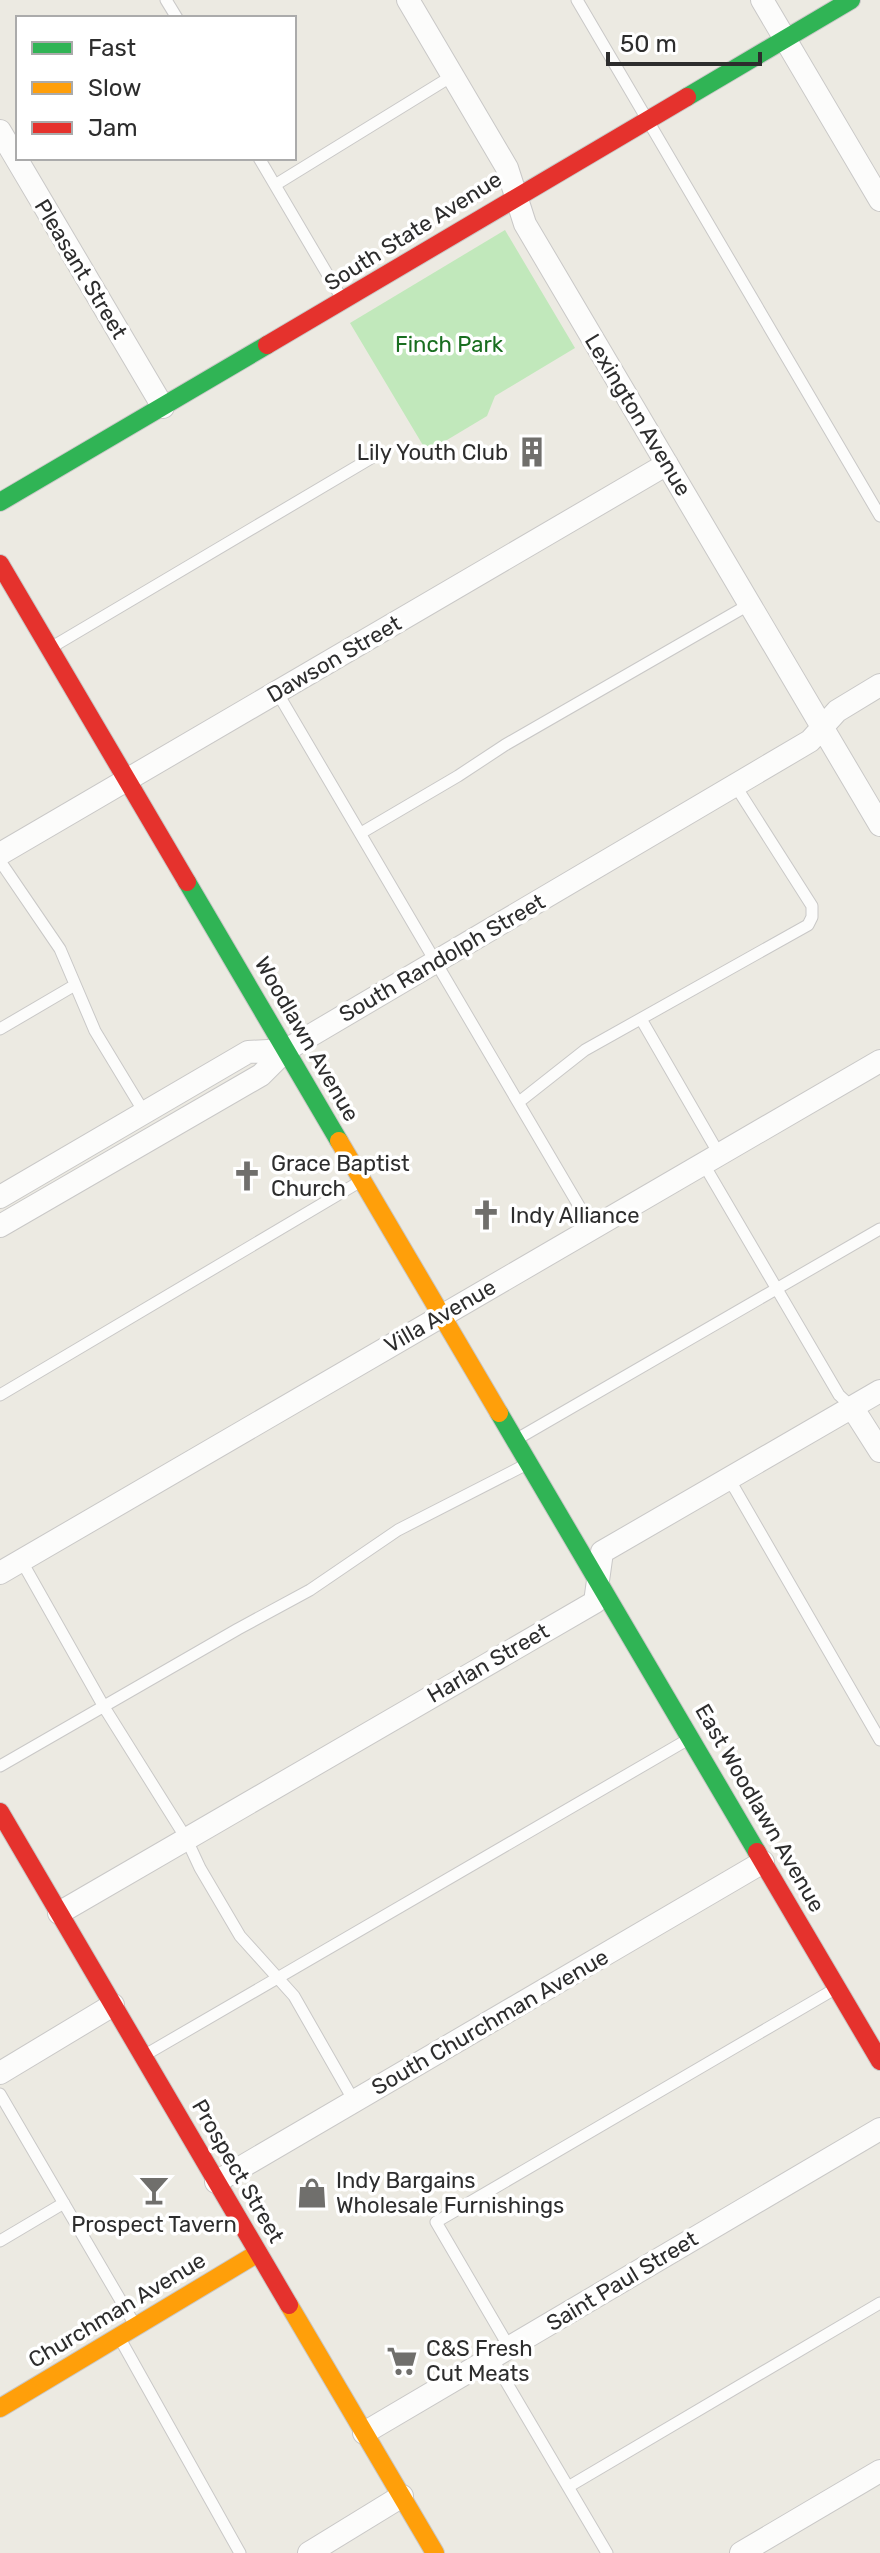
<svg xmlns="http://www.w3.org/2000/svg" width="880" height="2553" viewBox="0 0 880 2553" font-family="Rubik,sans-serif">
<rect width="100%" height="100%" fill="#eceae2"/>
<path fill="#c1e8bb" d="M505,230L575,348L495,396L487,416L427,452L350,323Z"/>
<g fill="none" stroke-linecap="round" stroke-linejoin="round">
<g stroke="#c9c8c7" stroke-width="13">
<path id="lane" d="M166,0L177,18
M577,0L880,516
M259,158L342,299
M275,185L452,76
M52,647L378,454
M277,692L592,1228
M361,833L458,776L505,745L750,604
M0,861L60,949L95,1031L144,1112
M641,1019L719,1154
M0,1029L75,985
M519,1102L585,1050L808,925L812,917V906L735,785
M703,1163L839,1395L852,1407
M0,1395L361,1181
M517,1439L880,1229
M727,1479L735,1489L880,1740
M21,1560L104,1707L186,1838L200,1868L240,1936L294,1996L354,2101
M0,1766L238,1629L310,1590L398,1530L525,1465
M145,2055L687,1740
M0,2094L135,2325
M0,2241L64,2203
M119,2337L240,2553
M509,2347L436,2222L833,1990
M492,2358L607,2553
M568,2487L880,2303"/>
</g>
<g stroke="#c9c8c7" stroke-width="24">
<path id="street" d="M408,0L507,168L525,224L880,825
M762,0L880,200
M0,131L163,407
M0,854L667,464
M0,1197L248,1052L286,1050
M0,1226L261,1075L286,1050L810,741L837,711L880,685
M852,1407L880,1451
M0,1573L880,1061
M59,1913L595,1602L602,1552L880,1391
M0,2073L113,2005
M216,2182L763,1862
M364,2433L880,2129
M309,2553L402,2496
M741,2553L880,2471"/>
</g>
<g stroke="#c9c8c7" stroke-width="20">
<path id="fast" d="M687,97L851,0
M0,502L267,345
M187,882L339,1141
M499,1413L757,1852"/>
</g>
<g stroke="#c9c8c7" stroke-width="20">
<path id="slow" d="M339,1141L499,1413
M289,2305L435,2553
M0,2408L258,2253"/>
</g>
<g stroke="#c9c8c7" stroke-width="20">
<path id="jam" d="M267,345L687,97
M0,564L187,882
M0,1812L289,2305
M757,1852L880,2061"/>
</g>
<use href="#lane" stroke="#fcfcfb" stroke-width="11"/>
<use href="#street" stroke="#fcfcfb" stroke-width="22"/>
<use href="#fast" stroke="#30b455" stroke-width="18"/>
<use href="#slow" stroke="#ff9f0a" stroke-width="18"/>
<use href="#jam" stroke="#e5322d" stroke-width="18"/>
</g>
<defs>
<g id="building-bare" transform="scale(2.4)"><path d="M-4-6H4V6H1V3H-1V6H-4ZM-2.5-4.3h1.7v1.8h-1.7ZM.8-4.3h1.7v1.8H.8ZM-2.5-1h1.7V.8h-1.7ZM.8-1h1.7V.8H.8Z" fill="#706f6c" stroke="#fff" stroke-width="2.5" paint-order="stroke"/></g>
<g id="church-bare" transform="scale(2.4)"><path d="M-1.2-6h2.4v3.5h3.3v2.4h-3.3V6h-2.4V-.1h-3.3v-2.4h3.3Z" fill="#706f6c" stroke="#fff" stroke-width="2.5" paint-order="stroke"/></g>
<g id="bar-bare" transform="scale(2.4)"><path d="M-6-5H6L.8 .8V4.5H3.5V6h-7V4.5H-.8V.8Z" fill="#706f6c" stroke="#fff" stroke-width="2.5" paint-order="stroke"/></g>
<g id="shop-bare" transform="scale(2.4)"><path d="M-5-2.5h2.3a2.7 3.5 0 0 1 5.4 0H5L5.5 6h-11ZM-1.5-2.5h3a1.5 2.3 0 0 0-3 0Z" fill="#706f6c" stroke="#fff" stroke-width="2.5" paint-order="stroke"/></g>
<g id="supermarket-bare" transform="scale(2.4)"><path d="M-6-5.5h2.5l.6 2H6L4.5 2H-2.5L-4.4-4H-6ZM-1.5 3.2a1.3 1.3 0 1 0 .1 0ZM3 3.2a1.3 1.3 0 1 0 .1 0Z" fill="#706f6c" stroke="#fff" stroke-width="2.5" paint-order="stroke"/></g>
</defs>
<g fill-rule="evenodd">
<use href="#building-bare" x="532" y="452"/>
<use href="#church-bare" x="247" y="1176"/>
<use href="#church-bare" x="486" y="1215"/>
<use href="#bar-bare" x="154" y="2190"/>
<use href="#shop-bare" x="312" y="2193"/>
<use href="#supermarket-bare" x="402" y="2361"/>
</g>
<g text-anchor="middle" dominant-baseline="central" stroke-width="7" stroke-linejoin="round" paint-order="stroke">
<g font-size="22" fill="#2d2d2d" stroke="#fff">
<text transform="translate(413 231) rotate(-32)">South State Avenue</text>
<text transform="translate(81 269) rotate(59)">Pleasant Street</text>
<text transform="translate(638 415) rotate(59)">Lexington Avenue</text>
<text transform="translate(334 659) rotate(-30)">Dawson Street</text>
<text transform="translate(442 958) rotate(-30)">South Randolph Street</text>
<text transform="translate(307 1039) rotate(60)">Woodlawn Avenue</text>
<text transform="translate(440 1316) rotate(-30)">Villa Avenue</text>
<text transform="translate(488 1663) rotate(-30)">Harlan Street</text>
<text transform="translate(760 1808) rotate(60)">East Woodlawn Avenue</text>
<text transform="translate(490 2022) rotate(-30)">South Churchman Avenue</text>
<text transform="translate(238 2171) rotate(60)">Prospect Street</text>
<text transform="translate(622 2281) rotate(-31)">Saint Paul Street</text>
<text transform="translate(117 2310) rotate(-31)">Churchman Avenue</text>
</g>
<g font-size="22" fill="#196e20" stroke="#fff">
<text x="449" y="344">Finch Park</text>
</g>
<g font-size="22" fill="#2d2d2d" stroke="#fff" text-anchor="start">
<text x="508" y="452" text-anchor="end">Lily Youth Club</text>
<text x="271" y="1163">Grace Baptist<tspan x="271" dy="25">Church</tspan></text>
<text x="510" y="1215">Indy Alliance</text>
<text x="336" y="2180">Indy Bargains<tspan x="336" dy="25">Wholesale Furnishings</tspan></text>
<text x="154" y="2224" text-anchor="middle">Prospect Tavern</text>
<text x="426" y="2348">C&amp;S Fresh<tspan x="426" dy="25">Cut Meats</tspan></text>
</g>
</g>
<rect x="16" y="16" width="280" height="144" fill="#ffffff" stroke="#ababab" stroke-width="2"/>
<rect x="32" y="42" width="40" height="12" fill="#30b455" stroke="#ababab" stroke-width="2"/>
<text x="88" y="56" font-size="24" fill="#2d2d2d">Fast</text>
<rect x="32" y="82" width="40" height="12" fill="#ff9f0a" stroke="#ababab" stroke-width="2"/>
<text x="88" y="96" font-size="24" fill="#2d2d2d">Slow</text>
<rect x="32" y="122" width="40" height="12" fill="#e5322d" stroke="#ababab" stroke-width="2"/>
<text x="88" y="136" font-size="24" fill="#2d2d2d">Jam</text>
<path d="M608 52v12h152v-12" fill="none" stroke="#2d2d2d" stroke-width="4"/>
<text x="620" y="52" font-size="24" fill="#2d2d2d" stroke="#ffffff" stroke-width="6" paint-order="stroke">50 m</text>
</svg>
